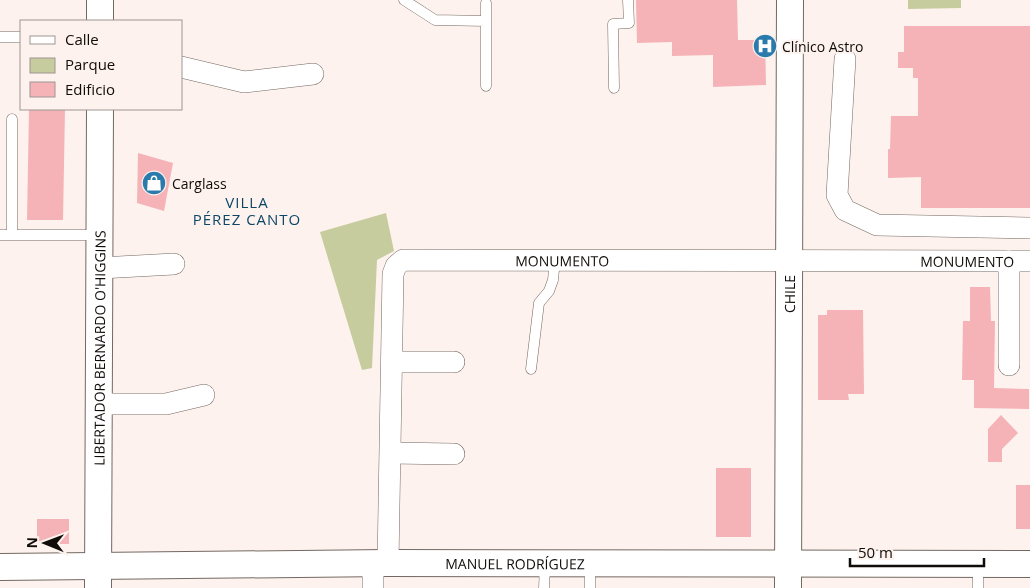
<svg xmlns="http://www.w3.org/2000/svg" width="1030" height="588" viewBox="0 0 1030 588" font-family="'Open Sans',sans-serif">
<rect width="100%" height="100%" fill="#fdf2ed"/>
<path fill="#c6cc9d" d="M908,0H961V8L908,9Z
M386,213L394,251L377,260L372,368L362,370L320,232Z"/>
<path fill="#f5b3b8" d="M636,0H737L738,40H765L766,85L713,87V55L672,56V42L637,43Z
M904,26H1030V208H921V177L888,178V149H890L891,116H918V78H913V68H898V52H904Z
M29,109H65L63,220H27Z
M138,153L173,163L164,211L137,203Z
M970,287H990L991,321H995L994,388L1029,389V409L974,408V380H962L963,321H970Z
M827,310H863L864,394H848L849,400H818V315H827Z
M1001,415L1018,433L1002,449V462H988V429Z
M716,468H751V537H716Z
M1016,485H1030V529H1016Z
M37,519H69V544H37Z"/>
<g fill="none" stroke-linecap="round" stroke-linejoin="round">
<g stroke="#746862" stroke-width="11">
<path id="service" d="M404,0L435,20L486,21
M0,37H21
M486,86V3
M614,88L613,24L629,23L628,0
M12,119V235
M0,235H99
M531,369L539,303L549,291L553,280L555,259
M978,564V588
M544,588L545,565
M590,588V565"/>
</g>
<g stroke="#746862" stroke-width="22">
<g id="minor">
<path d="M845,59L837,195L845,210L877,225L1030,228"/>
<path d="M181,67L244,82L313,74"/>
<path d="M100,268L174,264"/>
<path d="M392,362H454"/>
<path d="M1009,365V261"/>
<path d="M100,404H166L204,395"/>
<path d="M391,453L454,454"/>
<path id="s1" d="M388,563L393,274L396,266L403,260L1030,261"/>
<path d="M373,588V563"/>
</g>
</g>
<g stroke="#746862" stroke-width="28">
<g id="tertiary">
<path d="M100,0V21"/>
<path id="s2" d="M0,567L388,563L1030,564"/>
<path id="s3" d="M98,588L100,109"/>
<path id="s4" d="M788,588L790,0"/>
</g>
</g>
<use href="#service" stroke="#fff" stroke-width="10"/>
<use href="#minor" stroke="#fff" stroke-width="21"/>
<use href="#tertiary" stroke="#fff" stroke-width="26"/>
</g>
<defs>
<g id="hospital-disc" transform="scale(1.25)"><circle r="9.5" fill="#2a7bac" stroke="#fdf2ed"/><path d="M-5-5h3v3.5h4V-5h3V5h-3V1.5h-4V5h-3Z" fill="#fff"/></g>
<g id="shop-disc" transform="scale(1.25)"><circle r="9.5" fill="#2a7bac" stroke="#fdf2ed"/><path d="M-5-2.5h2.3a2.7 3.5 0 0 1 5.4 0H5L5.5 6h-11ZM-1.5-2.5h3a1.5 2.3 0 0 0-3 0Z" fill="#fff"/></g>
</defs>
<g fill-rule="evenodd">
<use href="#hospital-disc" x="765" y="46"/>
<use href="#shop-disc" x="154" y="183"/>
</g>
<g text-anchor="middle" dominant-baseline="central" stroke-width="4" stroke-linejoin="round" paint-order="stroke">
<g font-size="14" fill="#100c0a" stroke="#fdf2ed" text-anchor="start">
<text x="782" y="46">Clínico Astro</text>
<text x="172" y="183">Carglass</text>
</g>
<g font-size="14" fill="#100c0a" stroke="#fdf2ed">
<text stroke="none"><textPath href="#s1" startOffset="466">MONUMENTO</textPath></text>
<text stroke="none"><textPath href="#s1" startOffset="871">MONUMENTO</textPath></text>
<text stroke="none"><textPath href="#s4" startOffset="294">CHILE</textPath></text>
<text stroke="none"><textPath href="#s3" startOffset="240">LIBERTADOR BERNARDO O'HIGGINS</textPath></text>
<text stroke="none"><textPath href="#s2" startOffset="515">MANUEL RODRÍGUEZ</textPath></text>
</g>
<g font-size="15" letter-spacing="1" fill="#0c4768" stroke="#fdf2ed">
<text x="247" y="202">VILLA<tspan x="247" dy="17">PÉREZ CANTO</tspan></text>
</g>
</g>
<rect x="20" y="20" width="162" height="90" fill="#fdf2ed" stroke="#9e9692"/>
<rect x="30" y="36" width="25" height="8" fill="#ffffff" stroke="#9e9692"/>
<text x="65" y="45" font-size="15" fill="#100c0a">Calle</text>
<rect x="30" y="58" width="25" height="15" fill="#c6cc9d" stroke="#9e9692"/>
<text x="65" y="70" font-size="15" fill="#100c0a">Parque</text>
<rect x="30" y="82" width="25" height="15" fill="#f5b3b8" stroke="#9e9692"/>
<text x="65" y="95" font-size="15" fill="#100c0a">Edificio</text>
<g transform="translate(45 543) rotate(271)" stroke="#fdf2ed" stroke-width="4" paint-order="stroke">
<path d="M0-4L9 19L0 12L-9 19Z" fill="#100c0a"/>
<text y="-8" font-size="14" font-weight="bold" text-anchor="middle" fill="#100c0a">N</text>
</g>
<path d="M850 558v8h134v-8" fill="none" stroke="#100c0a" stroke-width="2.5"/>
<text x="858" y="558" font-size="15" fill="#100c0a" stroke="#fdf2ed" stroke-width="4" paint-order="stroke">50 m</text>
</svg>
